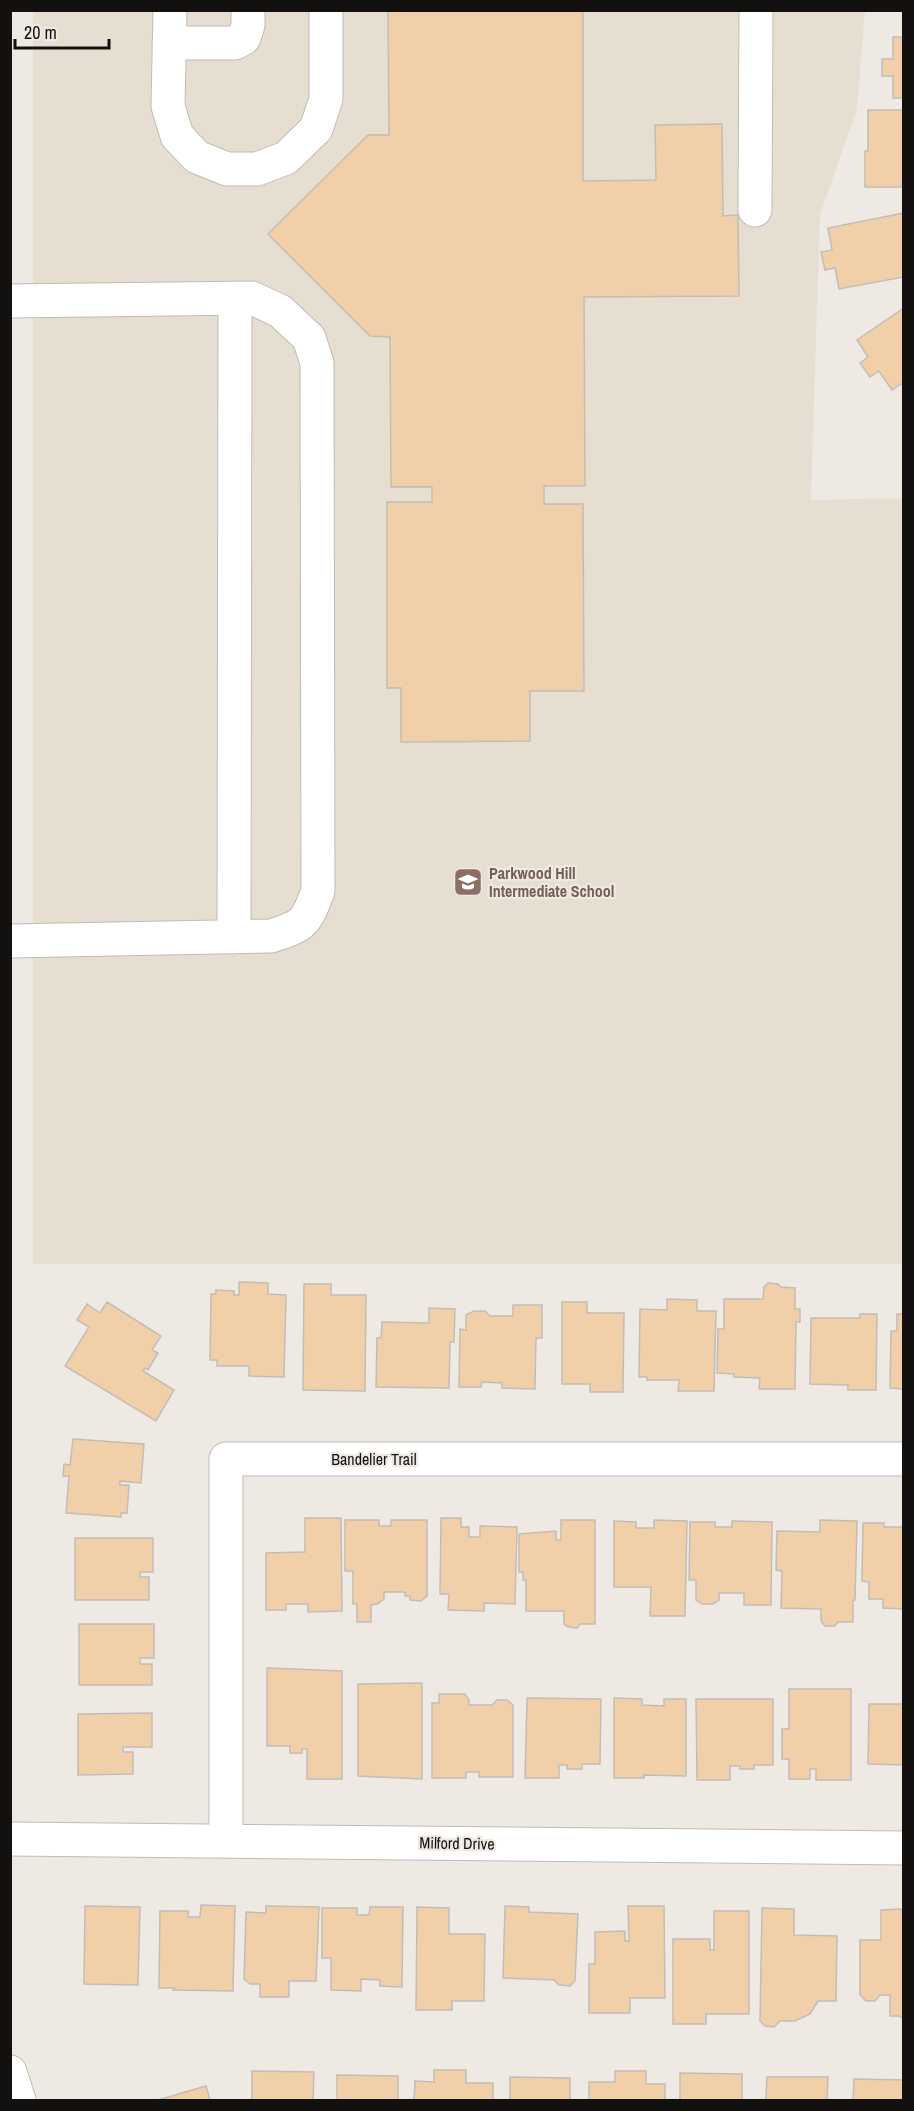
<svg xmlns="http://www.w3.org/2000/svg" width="914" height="2111" viewBox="0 0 914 2111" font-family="'Archivo Narrow',sans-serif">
<rect width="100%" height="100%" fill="#eeeae3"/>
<path fill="#e6ded0" d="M33,11H865L857,109L820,215L811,500L903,498V1264H33Z"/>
<path fill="#f1cfa8" stroke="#c2bdb7" stroke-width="1.5" d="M388,10H583V181L656,180L655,125L722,124L723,216L738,215L739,296L584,297L585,486H544V504H583L584,691H530V741L401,742V688H387V502H432V487H391L390,337L370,336L268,234L368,135H389Z
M893,37H904V98H893V76H882V59H893Z
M868,110H904V187H865V151H868Z
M904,213V277L839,289L835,268L825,270L821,252L832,250L828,228Z
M904,308V382L892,390L879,371L870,377L860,363L868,357L857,340Z
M239,1282L268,1283V1294L286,1295L284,1377L249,1376V1366H217V1360H210L211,1294H216V1290L234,1291V1295H239Z
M768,1283L778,1284L781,1287L795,1288V1309H800V1322H796L795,1389H759L760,1378L734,1377V1374L717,1373L718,1329H724V1299H763L764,1287Z
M304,1284H331V1295H366L365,1391L303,1390Z
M667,1299L697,1300V1311H716L714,1391H678L679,1380H647V1377H639L640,1309L667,1310Z
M107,1302L161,1336L152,1350L158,1353L148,1370L145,1368L143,1371L174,1390L156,1421L65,1366L89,1327L77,1320L87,1304L100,1313Z
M562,1302H587V1313H624L623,1392H590V1384H562Z
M513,1305H542V1338H536L535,1389L502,1388V1383L482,1382L481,1387H459L460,1329L466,1330V1315L474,1311H485L490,1316H513Z
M429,1308L455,1309L454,1342H450L449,1388L376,1387L377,1338H381L382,1322L429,1323Z
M860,1314H877L876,1390H848V1385L810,1384L811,1318H860Z
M897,1314H904V1389L890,1388L891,1331H897Z
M73,1439L144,1444L141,1483L120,1481V1485H129L127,1513H121V1517L66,1513L69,1476H63L64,1464L70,1465Z
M305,1518H341L342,1611L308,1612V1604H286V1610H266V1553L305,1552Z
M441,1518H461V1527H469V1537H480V1526L517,1527L515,1604L484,1603V1611L448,1610L449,1594H440Z
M345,1520H379V1526H391V1520H427V1596L421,1601L410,1600V1596H405V1592H384V1599L377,1604L371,1605V1622H357V1604H353V1571H345Z
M561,1520H595V1624H580L577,1628L568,1627L564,1624V1611H526V1580H523V1572H519V1534L556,1531V1540H561Z
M654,1520L687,1521L685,1616H650L651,1587H614V1521L636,1522V1528H654Z
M820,1520L857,1521L855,1600H853V1622H838L835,1626H825L821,1621V1609L781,1608L782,1571L776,1570L777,1531L820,1532Z
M732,1521L772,1522L771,1605H744V1593H719V1600L713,1604H702L696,1600V1580H689L690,1522H715V1527H732Z
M863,1523H884V1527H904V1609L883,1608V1599H869V1582L862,1581Z
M75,1538H153V1572H140V1577H149V1600H75Z
M79,1624H154V1658H140V1664H152V1685H79Z
M267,1668L342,1671V1779H307V1749H302V1753H290V1746H267Z
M422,1683V1779L358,1776V1684Z
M789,1689H851V1780H816V1769H810V1779H789V1759H782V1729H789Z
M439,1694H465L469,1700V1705H492L497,1700H507L513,1705V1777H479V1772H466V1778H432V1703H439Z
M527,1698L601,1699L600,1764H582V1769H567V1765H559V1778H525Z
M614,1698L642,1699V1705L664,1706V1699H686V1776L644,1775V1778H614Z
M696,1699H773V1765H754V1769H740V1766H730V1780H697Z
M869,1704H904V1765L868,1764Z
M152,1713V1747H123V1752H133V1774L78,1775V1714Z
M201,1905L235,1906L233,1991L173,1990L174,1988H159L160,1911H188V1917H200Z
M85,1906L140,1907L138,1985L84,1984Z
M266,1906L319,1907L316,1981H289V1997H260V1984H250L244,1979L246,1912L266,1913Z
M505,1906L529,1907V1912L578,1914L575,1981L570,1986L559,1985L554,1980L503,1978Z
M628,1906H664L665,1998H630V2013H589V1964H595V1932L625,1931V1941H629Z
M370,1907H403L402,1987L380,1986V1980L361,1979V1991L331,1990V1958H322V1908H357V1915H369Z
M417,1907L449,1908V1934H485L484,2001H452V2010H416Z
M762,1908L794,1909V1935L837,1936L836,2001H818L810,2014L795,2021H780L774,2027L765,2026L760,2021Z
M900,1909L904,1911V2019L899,2016H890V1995H880L875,2001H866L860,1995V1940H881V1910Z
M714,1911H749V2014H706V2024H673V1939H710V1950H714Z
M434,2070H466V2083H493V2100H414L415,2081L434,2082Z
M252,2071L314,2072L313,2100H252Z
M615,2071H646V2084H665V2100H589V2082H615Z
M680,2073L742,2074V2100H680Z
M337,2075L398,2076V2100H337Z
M510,2077L570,2078V2100H510Z
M767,2077H828L827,2100H766Z
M854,2079L904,2080V2100H853Z
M206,2086L210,2100H158Z"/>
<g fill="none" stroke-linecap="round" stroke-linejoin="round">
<g stroke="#c0bcb5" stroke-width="35">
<path id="minor" d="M170,10L168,106L177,136L197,157L227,169H257L286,158L316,129L326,99V10
M169,43H235L244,38L248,25V10
M755,210L756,10
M10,301L252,298L280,311L309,338L317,363L318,891C306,923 304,926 271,936L10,941
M234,937L235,299
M10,1839L904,1848
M226,1841V1459H904
M10,2072L19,2100"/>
</g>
<use href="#minor" stroke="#fff" stroke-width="33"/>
</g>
<defs>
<g id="school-square" transform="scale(1.5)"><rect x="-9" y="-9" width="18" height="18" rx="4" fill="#8d6e63" stroke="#eeeae3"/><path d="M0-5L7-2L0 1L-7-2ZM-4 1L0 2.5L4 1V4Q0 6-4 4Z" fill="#fff"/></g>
</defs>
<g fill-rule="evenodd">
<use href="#school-square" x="468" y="882"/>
</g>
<g text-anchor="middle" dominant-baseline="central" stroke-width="4.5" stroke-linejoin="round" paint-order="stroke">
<g font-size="16" font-weight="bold" fill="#785e54" stroke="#eeeae3" text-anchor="start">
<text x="489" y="873">Parkwood Hill<tspan x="489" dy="18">Intermediate School</tspan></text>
</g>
<g font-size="16" fill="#13110f" stroke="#eeeae3">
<text x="374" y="1459">Bandelier Trail</text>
<text transform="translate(457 1843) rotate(1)">Milford Drive</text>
</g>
</g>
<rect width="914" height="2111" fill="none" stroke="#13110f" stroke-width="24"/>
<path d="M15 39v9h94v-9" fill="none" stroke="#13110f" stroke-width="3"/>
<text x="24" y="39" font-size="18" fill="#13110f" stroke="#eeeae3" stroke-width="4.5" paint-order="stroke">20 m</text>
</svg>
